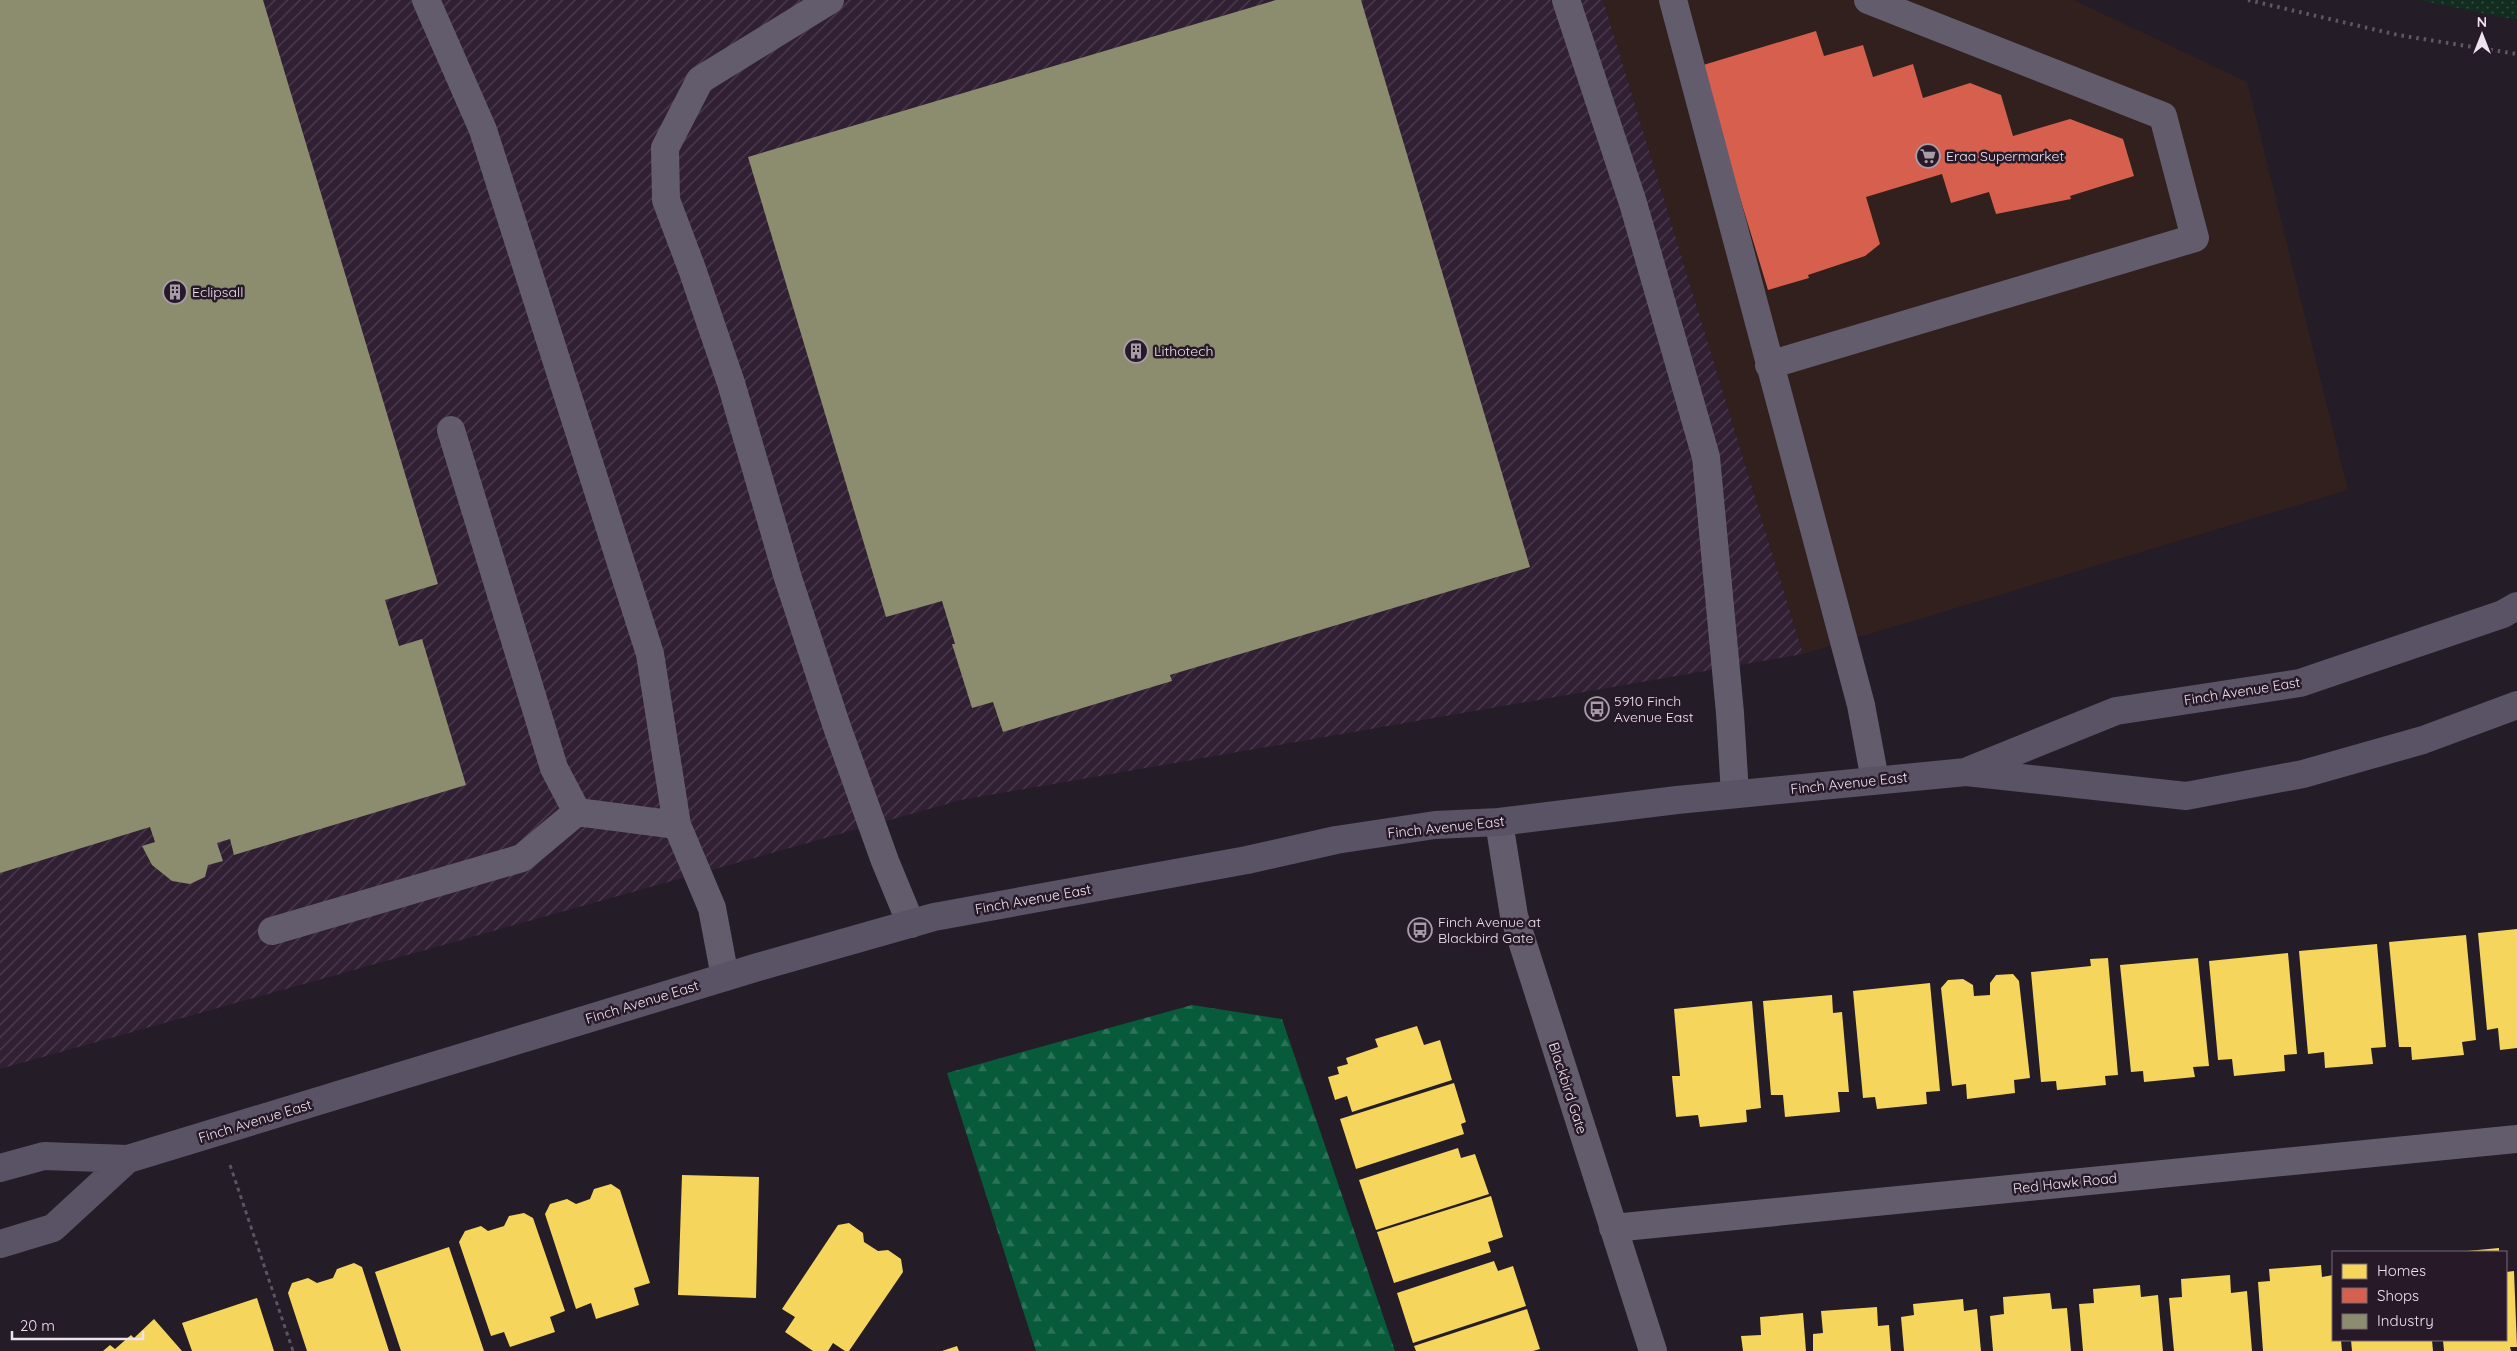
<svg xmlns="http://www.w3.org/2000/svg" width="2517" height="1351" viewBox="0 0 2517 1351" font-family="Quicksand,sans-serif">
<defs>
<pattern id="industrial-furrows" width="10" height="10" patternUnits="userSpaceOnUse" patternTransform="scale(1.25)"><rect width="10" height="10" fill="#311f33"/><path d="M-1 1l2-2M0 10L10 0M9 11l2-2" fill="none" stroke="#4f3f51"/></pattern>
<pattern id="grass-dots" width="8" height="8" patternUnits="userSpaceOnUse" patternTransform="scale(1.25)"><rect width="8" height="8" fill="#122d20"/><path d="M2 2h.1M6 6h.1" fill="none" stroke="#354b41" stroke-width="1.8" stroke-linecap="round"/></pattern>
<pattern id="forest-firs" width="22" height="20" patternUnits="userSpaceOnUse" patternTransform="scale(1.25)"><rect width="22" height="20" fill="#075b3b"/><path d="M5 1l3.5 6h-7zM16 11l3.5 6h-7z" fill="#2b7258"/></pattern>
</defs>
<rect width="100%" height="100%" fill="#241c26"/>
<path fill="#31201d" d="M1603,0H2074L2247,82L2348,490L1803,654Z"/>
<path fill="url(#industrial-furrows)" d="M0,0H1603L1803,654L961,800L0,1069Z"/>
<path fill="url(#grass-dots)" d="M2419,0H2517V19L2506,18Z"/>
<path fill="url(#forest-firs)" d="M1192,1005L1282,1019L1395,1351H1036L947,1073Z"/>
<path fill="#f6d55c" d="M2517,929V1048L2500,1050L2498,1028L2487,1030L2478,933Z
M2466,935L2476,1040L2462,1042L2464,1055L2412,1060L2411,1047H2399L2389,942Z
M2377,944L2386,1047L2371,1048L2373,1064L2325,1068L2324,1052L2308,1054L2299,951Z
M2288,953L2297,1054L2284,1055L2285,1071L2234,1076L2232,1059L2218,1060L2209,961Z
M2108,958L2118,1075L2105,1076L2106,1085L2057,1090L2056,1081L2041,1082L2031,972L2091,966L2090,959Z
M2198,958L2209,1066L2193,1067L2195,1077L2144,1082L2143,1071L2131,1072L2120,965Z
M2013,974L2019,981L2030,1078L2014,1080L2015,1093L1967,1099L1966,1084L1952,1086L1941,988L1948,980L1963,979L1973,985L1974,996L1990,995V983L1996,975Z
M1930,983L1940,1091L1926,1092L1927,1104L1877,1109L1875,1097L1863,1098L1853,991Z
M1832,995L1833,1013L1842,1012L1849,1092H1838L1840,1112L1785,1117L1783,1095H1771L1763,1001Z
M1752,1001L1761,1108L1746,1110L1747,1122L1700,1127L1698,1115L1676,1117L1672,1076H1680L1674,1009Z
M1417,1026L1424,1045L1440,1040L1452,1080L1352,1112L1347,1096L1335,1100L1328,1077L1339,1074L1337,1067L1348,1064L1346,1058L1378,1047L1375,1039Z
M1454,1083L1466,1122L1461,1124L1464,1134L1356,1169L1340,1119Z
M1458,1148L1461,1158L1475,1154L1489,1194L1376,1230L1359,1180Z
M682,1175L759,1177L756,1298L678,1295Z
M611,1184L620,1190L650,1283L634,1288L639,1305L596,1319L591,1303L576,1309L545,1214L550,1204L567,1199L576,1204L590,1199L594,1189Z
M1491,1196L1503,1237L1488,1242L1491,1252L1394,1283L1377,1232Z
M524,1213L533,1218L565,1311L550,1317L555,1332L510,1347L504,1332L491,1336L459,1242L465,1231L481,1226L488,1231L504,1226L509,1216Z
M849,1223L863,1233L864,1242L878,1251L888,1250L901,1259L903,1272L849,1351H845L833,1343L828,1351H813L785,1332L795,1317L782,1309L838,1225Z
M449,1247L484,1351H401L375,1272Z
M2499,1248V1252H2467V1251Z
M1494,1261L1498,1271L1513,1266L1526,1306L1413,1343L1397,1293Z
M354,1263L362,1267L389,1351H307L288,1293L292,1283L308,1278L317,1283L333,1278L337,1269Z
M2321,1265L2322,1277L2333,1275V1340H2341L2342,1351H2263L2258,1282L2270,1281L2269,1269Z
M2514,1271L2517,1347H2510L2511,1351H2444L2443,1340H2506V1272Z
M2230,1275L2231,1293L2247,1291L2252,1351H2174L2169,1298L2182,1297L2181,1279Z
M2140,1285L2141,1297L2158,1295L2163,1351H2083L2079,1304L2094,1303L2093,1289Z
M2050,1293L2052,1309L2067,1308L2071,1351H1993L1990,1316L2004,1314L2003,1297Z
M257,1298L274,1351H192L182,1323Z
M1963,1299L1964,1311L1977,1309L1981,1351H1904L1901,1317L1914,1315L1913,1304Z
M1877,1307L1878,1326L1889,1325L1891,1351H1813V1334L1823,1333L1821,1311Z
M1527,1309L1540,1349L1533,1351H1416L1414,1346Z
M1803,1313L1806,1351H1743L1741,1336L1761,1335L1760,1317Z
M154,1319L182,1351H103L110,1345L115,1349L131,1335L134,1338Z
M2351,1340H2432L2433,1351H2352Z
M957,1346L959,1351H942Z"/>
<path fill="#d6604d" d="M1816,31L1824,56L1863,45L1873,77L1913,64L1923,98L1970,83L2001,95L2013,136L2070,119L2123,139L2134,176L2070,196L2071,199L1996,214L1989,192L1951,203L1942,174L1866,197L1880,244L1865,256L1808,275L1809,278L1768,290L1700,66Z"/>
<path fill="#8c8c6e" d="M0,0H263L438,584L385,600L399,646L422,639L466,785L234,855L230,839L217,843L223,861L208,865L205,877L190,884L172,881L152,865L142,846L155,842L150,827L0,873Z
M1276,0H1361L1530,567L1170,675L1172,681L1003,732L993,702L972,708L952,644H955L942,601L886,617L748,157Z"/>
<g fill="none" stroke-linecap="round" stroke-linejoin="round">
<path stroke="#5b5462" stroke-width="3" stroke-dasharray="4 4" stroke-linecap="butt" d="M230,1165L293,1351"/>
<path stroke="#625c6d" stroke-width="28" d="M426,0L483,130L650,654L677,825L712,908L725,977
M830,0L700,80L665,148L666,200L692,269L731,383L788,578L837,727L885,861L911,924
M1566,0L1633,203L1706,457L1730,713L1735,794
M1673,0L1861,705L1875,780
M1769,365L2195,238L2163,116L1868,0
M451,430L554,768L577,812L677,825
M1499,822L1514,916L1653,1351
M272,931L522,858L577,812
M1613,1228L2517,1139"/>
<path stroke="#5a5265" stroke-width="28" d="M1970,770L2116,711L2300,683L2503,614L2517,606
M0,1168L44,1156L128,1159L758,967L934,917L1247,860L1336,840L1435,825L1499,822L1677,800L1966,772L2186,796L2303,774L2423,740L2517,705
M0,1244L53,1228L128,1159"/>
<path stroke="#5f5862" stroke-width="4" stroke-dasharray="2.5 5" stroke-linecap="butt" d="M2248,0L2398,35L2517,54"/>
</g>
<defs>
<g id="supermarket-ring" transform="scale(1.25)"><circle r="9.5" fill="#281929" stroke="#a79da8" stroke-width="1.5"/><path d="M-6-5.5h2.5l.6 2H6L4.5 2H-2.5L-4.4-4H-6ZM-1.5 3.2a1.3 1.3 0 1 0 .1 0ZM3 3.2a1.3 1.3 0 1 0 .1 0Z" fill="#a79da8"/></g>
<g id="building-ring" transform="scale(1.25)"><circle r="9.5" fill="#281929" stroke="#a79da8" stroke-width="1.5"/><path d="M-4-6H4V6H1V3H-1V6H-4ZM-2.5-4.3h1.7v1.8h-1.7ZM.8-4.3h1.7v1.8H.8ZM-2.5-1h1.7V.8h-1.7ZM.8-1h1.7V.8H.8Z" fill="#a79da8"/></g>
<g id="bus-ring" transform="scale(1.25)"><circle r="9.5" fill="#281929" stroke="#a79da8" stroke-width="1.5"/><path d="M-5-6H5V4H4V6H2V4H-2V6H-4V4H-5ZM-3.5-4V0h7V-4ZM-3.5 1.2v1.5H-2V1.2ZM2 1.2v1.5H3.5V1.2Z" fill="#a79da8"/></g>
</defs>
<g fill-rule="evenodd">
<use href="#supermarket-ring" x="1928" y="156"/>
<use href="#building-ring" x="175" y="292"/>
<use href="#building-ring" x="1136" y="351"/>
<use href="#bus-ring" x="1597" y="709"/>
<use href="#bus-ring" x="1420" y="930"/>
</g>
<g text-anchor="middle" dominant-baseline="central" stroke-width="5" stroke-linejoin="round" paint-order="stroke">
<g font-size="14" fill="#ede3ee" stroke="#281929" text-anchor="start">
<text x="1946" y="156">Eraa Supermarket</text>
<text x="192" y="292">Eclipsall</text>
<text x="1154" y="351">Lithotech</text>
<text x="1614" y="701">5910 Finch<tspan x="1614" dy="16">Avenue East</tspan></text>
<text x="1438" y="922">Finch Avenue at<tspan x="1438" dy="16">Blackbird Gate</tspan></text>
</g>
<g font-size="14" fill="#ede3ee" stroke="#281929">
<text transform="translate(2242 691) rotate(-9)">Finch Avenue East</text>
<text transform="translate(1849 783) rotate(-6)">Finch Avenue East</text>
<text transform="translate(1446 827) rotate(-6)">Finch Avenue East</text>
<text transform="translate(1033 899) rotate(-10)">Finch Avenue East</text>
<text transform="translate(642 1002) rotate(-17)">Finch Avenue East</text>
<text transform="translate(1568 1088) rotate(72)">Blackbird Gate</text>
<text transform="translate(255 1121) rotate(-17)">Finch Avenue East</text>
<text transform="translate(2065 1183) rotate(-6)">Red Hawk Road</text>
</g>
</g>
<rect x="2332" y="1251" width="175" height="90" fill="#281929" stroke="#776a78"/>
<rect x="2342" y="1264" width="25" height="15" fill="#f6d55c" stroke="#776a78"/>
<text x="2377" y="1276" font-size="15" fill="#ede3ee">Homes</text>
<rect x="2342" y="1288" width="25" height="15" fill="#d6604d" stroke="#776a78"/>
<text x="2377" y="1301" font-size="15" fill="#ede3ee">Shops</text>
<rect x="2342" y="1314" width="25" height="15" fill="#8c8c6e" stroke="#776a78"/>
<text x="2377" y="1326" font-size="15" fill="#ede3ee">Industry</text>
<g transform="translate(2482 35)" stroke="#281929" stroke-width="4" paint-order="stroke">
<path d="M0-4L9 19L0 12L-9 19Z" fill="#ede3ee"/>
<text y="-8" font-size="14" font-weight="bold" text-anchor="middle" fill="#ede3ee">N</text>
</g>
<path d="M12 1331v8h131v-8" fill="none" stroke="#ede3ee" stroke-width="2.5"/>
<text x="20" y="1331" font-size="15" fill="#ede3ee" stroke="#281929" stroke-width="4" paint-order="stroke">20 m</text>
</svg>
